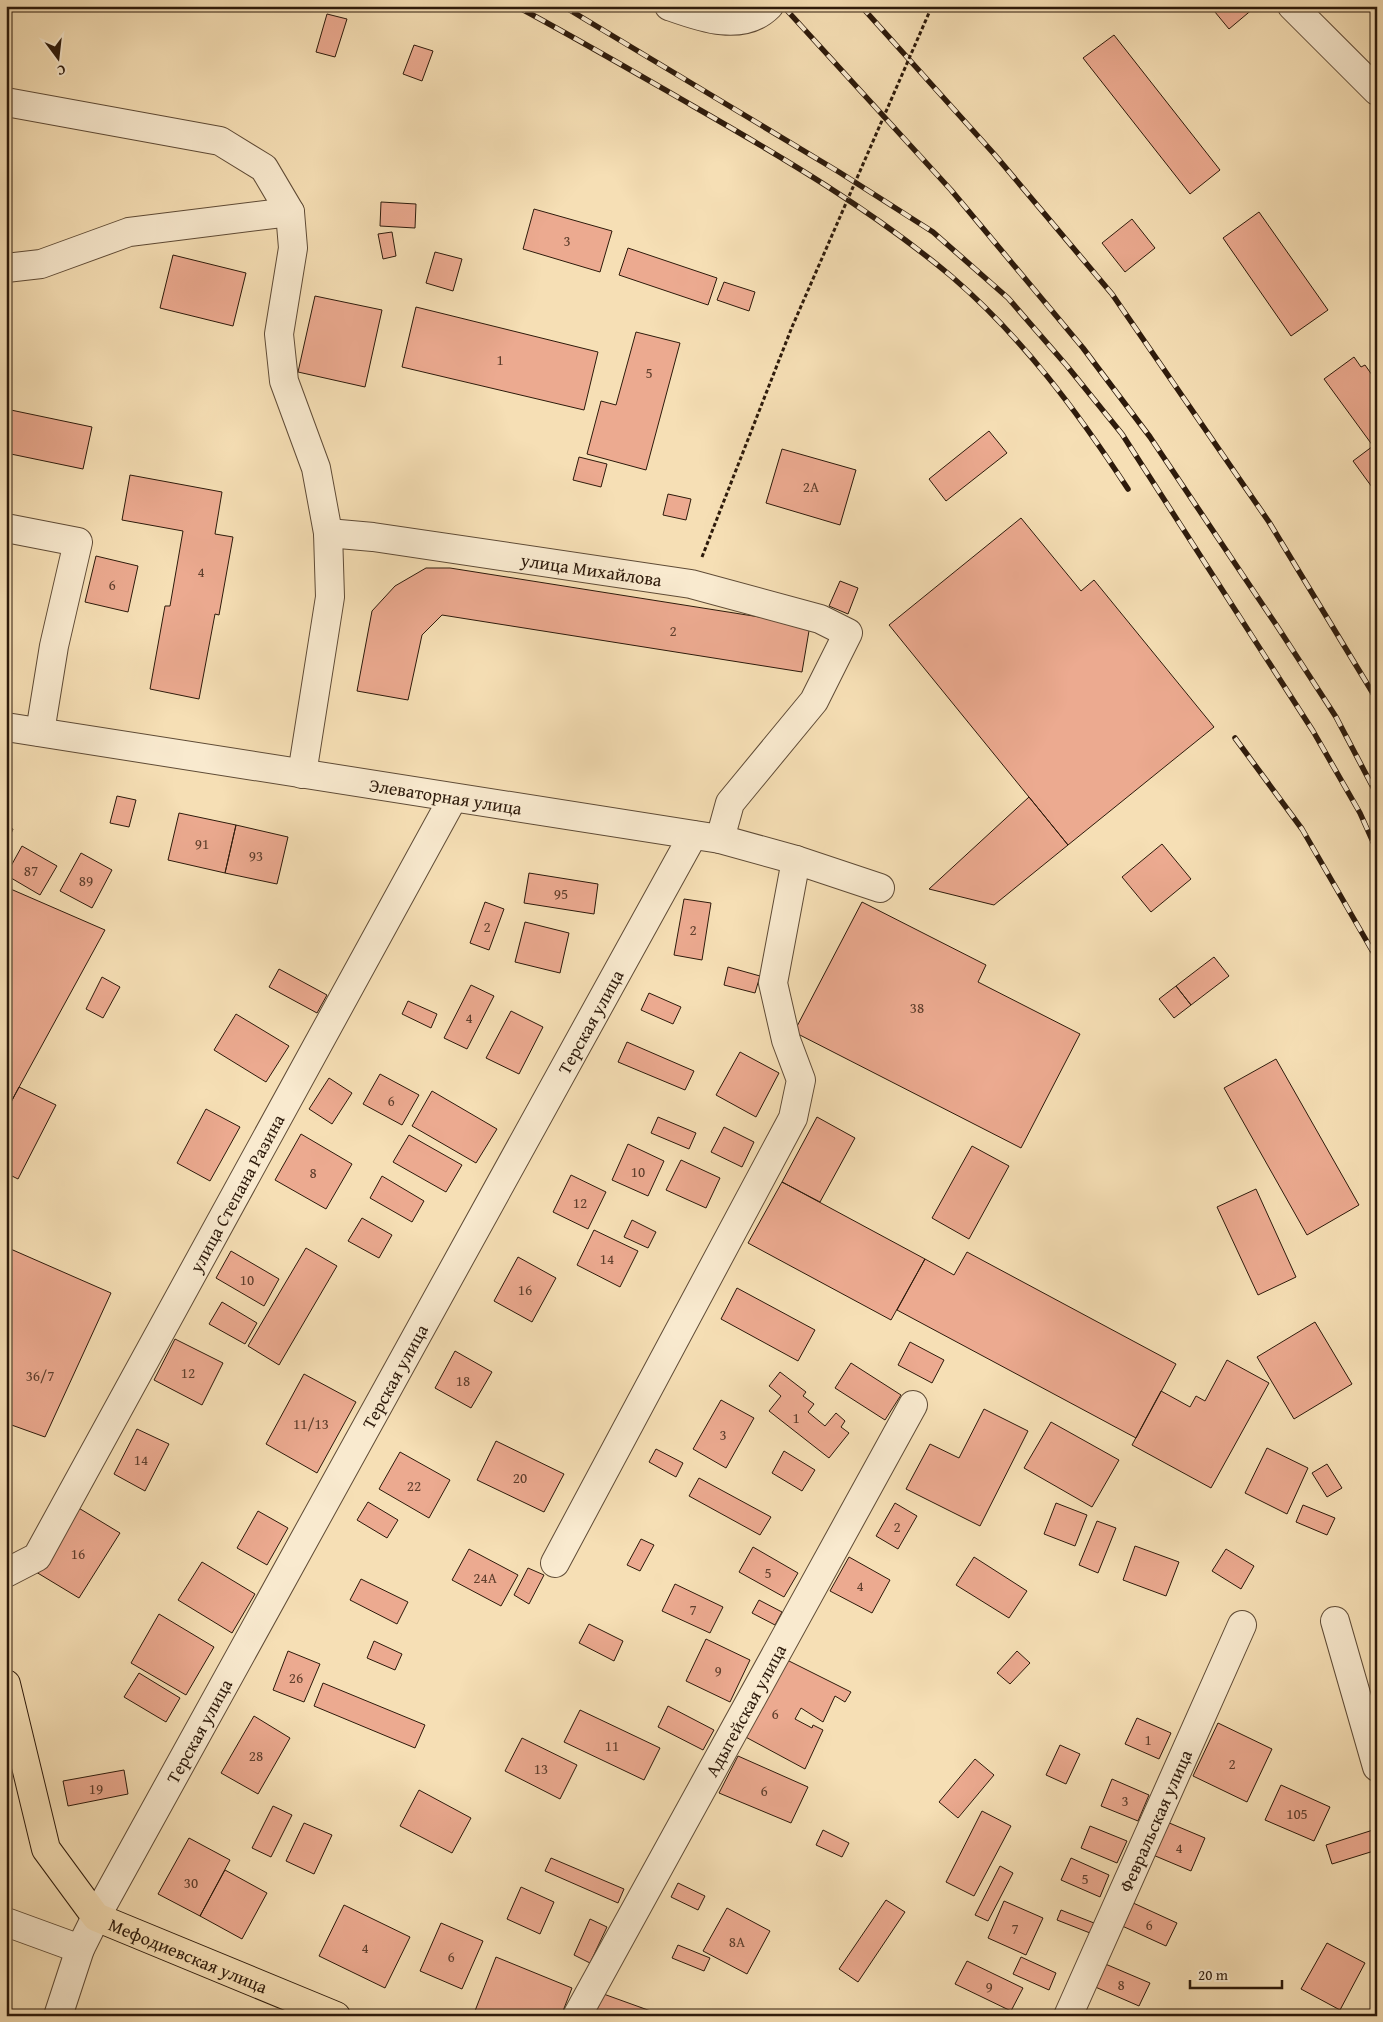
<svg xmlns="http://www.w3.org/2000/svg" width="1383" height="2022" viewBox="0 0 1383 2022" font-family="'Gentium Book Plus',serif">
<rect width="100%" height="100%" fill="#f6dfb5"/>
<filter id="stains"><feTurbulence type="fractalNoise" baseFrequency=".004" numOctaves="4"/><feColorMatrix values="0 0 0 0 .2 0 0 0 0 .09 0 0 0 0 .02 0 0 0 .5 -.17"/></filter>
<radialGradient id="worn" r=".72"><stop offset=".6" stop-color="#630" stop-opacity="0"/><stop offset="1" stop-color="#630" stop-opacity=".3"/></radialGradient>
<path fill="#ecaa90" stroke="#2d1a0b" d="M1210,6H1252L1254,8L1229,29Z
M327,14L347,19L335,57L316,52Z
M1114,35L1220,170L1190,194L1083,58Z
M414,45L433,51L422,81L403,74Z
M381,202L416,204L415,228L380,226Z
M534,209L612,231L600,272L523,249Z
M1259,212L1328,310L1291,336L1223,238Z
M1132,219L1155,248L1125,272L1102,243Z
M392,232L396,256L383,259L378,234Z
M628,248L717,278L708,305L619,275Z
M435,252L462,259L453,291L426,283Z
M173,255L246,273L233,326L160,308Z
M724,282L755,292L749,311L717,300Z
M315,296L382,310L365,387L298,372Z
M416,307L598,352L584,410L402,367Z
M636,332L680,343L646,470L587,454L601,401L616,405Z
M1354,357L1361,367L1365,365L1377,382V494L1353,461L1373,446L1324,379Z
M6,409L92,427L83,469L6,453Z
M989,431L1007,453L946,501L929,479Z
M782,449L856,470L840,525L766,503Z
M579,457L607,464L601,487L573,480Z
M130,475L222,492L215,534L233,537L219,615L215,614L199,699L150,689L165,606H170L183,531L122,520Z
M668,494L691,499L686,520L663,515Z
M1021,518L1081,591L1094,580L1214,727L1068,845L889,625Z
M96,556L138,566L128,612L85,602Z
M426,568H450L810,625L802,672L442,615L422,635L408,700L357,691L372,611L395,586Z
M840,581L858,588L848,614L829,606Z
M117,796L136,800L129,827L110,823Z
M1029,797L1068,845L994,905L929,889Z
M179,813L236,825L225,873L168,860Z
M236,825L288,837L277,884L225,873Z
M6,826L13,829L6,846Z
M1162,844L1191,879L1151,912L1122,877Z
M22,846L57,866L40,895L6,875Z
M81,853L112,870L92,908L60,891Z
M529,873L598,884L594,914L524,903Z
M6,887L105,930L6,1111Z
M684,899L711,903L702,960L674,955Z
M485,902L504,909L489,950L470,943Z
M862,902L986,965L978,982L1080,1034L1021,1148L794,1032Z
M525,922L569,933L560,973L515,962Z
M1214,957L1229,976L1191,1005L1176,986Z
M728,967L760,976L755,993L724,985Z
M279,969L327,995L317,1013L269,987Z
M102,977L120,987L103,1018L86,1009Z
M471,985L494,996L467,1049L444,1038Z
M1176,986L1191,1005L1174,1018L1159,999Z
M649,993L681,1007L673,1024L641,1010Z
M408,1001L437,1014L431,1028L402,1014Z
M511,1011L543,1027L519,1074L486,1058Z
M236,1014L289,1046L266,1082L214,1050Z
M627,1042L694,1071L685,1090L618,1062Z
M740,1052L779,1073L756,1117L716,1095Z
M1276,1059L1359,1205L1307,1235L1224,1088Z
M380,1074L419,1095L402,1125L363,1104Z
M329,1078L352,1093L332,1124L309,1109Z
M19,1087L56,1105L18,1179L6,1173V1112Z
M432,1091L497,1129L476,1163L412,1126Z
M206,1109L240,1127L210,1181L177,1163Z
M658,1117L696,1133L689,1149L651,1133Z
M817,1117L855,1138L820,1202L782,1182Z
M724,1127L754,1142L742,1167L711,1152Z
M301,1134L352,1164L326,1209L275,1180Z
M409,1135L462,1165L446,1192L393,1162Z
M628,1144L664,1161L648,1196L612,1180Z
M972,1146L1009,1166L969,1239L932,1218Z
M681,1160L720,1178L706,1208L666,1190Z
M571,1175L606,1192L588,1229L553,1212Z
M382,1176L424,1201L412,1222L370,1198Z
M782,1182L925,1259L891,1320L748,1243Z
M1256,1189L1296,1277L1258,1295L1217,1207Z
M362,1218L392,1235L379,1258L348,1241Z
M632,1220L656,1232L648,1248L624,1237Z
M594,1230L638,1251L620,1287L577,1265Z
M6,1247L111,1293L45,1437L6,1423Z
M306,1248L337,1266L279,1365L248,1346Z
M231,1251L279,1279L264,1306L216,1278Z
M967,1252L1176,1364L1136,1438L897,1310L925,1259L954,1275Z
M518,1257L556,1278L532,1322L494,1301Z
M737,1288L815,1330L798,1361L721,1319Z
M222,1302L257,1323L245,1344L209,1324Z
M1315,1322L1352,1384L1294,1419L1257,1357Z
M175,1339L223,1363L202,1405L154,1380Z
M910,1342L944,1360L932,1383L898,1365Z
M455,1351L492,1372L471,1408L435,1388Z
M1227,1360L1269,1383L1211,1488L1132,1445L1161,1391L1190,1407L1196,1396L1205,1401Z
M851,1363L901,1395L885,1420L835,1388Z
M780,1372L806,1392L803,1396L814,1404L808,1412L825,1426L836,1413L845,1421L841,1427L849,1433L829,1458L769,1411L781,1396L769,1386Z
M304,1374L356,1402L317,1473L266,1444Z
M721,1400L754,1418L726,1468L693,1449Z
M984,1409L1028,1431L980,1526L906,1489L930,1444L959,1458Z
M1051,1422L1119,1460L1092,1507L1024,1468Z
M137,1429L169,1444L145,1491L114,1474Z
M496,1441L564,1474L544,1512L477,1480Z
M1267,1448L1308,1468L1287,1514L1245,1493Z
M656,1449L683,1463L676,1477L649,1462Z
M784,1451L815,1470L802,1491L772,1473Z
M400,1452L450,1480L429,1518L379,1489Z
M1327,1464L1342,1488L1327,1497L1312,1473Z
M699,1478L771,1517L760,1535L689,1496Z
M368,1502L398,1520L387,1538L357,1520Z
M895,1503L917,1516L898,1549L876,1536Z
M1056,1503L1087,1515L1075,1546L1044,1534Z
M1303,1505L1335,1518L1327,1535L1296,1522Z
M77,1507L120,1533L79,1598L36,1572Z
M258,1511L288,1528L267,1565L237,1548Z
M1097,1521L1116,1528L1098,1573L1079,1565Z
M641,1539L654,1545L640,1571L627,1565Z
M1135,1546L1179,1562L1166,1596L1123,1580Z
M753,1547L798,1573L784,1597L739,1572Z
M469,1549L518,1575L501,1606L452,1580Z
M1226,1549L1254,1566L1241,1589L1212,1571Z
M849,1557L890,1580L872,1613L830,1591Z
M974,1557L1027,1591L1009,1618L956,1585Z
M202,1562L255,1594L232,1633L178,1600Z
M528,1568L544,1575L529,1604L514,1595Z
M361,1579L408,1602L397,1624L350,1600Z
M675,1584L723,1607L710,1633L662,1611Z
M759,1600L782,1612L775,1625L752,1613Z
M159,1614L214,1647L186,1695L131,1663Z
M589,1624L623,1641L614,1661L579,1643Z
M706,1639L750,1660L730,1702L686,1681Z
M374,1641L402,1654L395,1670L367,1658Z
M288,1651L320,1664L304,1702L273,1690Z
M1017,1651L1030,1663L1010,1684L997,1673Z
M781,1657L851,1692L845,1702L835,1696L823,1722L801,1708L795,1719L812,1728L813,1725L823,1730L805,1769L740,1734Z
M139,1673L180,1698L166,1722L124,1697Z
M323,1683L425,1725L415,1748L314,1706Z
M668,1706L714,1730L703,1750L658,1727Z
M580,1710L660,1748L644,1780L564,1742Z
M254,1716L290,1738L258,1794L221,1773Z
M1137,1718L1171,1733L1159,1759L1125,1744Z
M1218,1723L1272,1749L1247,1802L1193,1776Z
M522,1738L577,1765L560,1799L505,1771Z
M1060,1745L1080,1754L1066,1784L1046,1775Z
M738,1756L808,1787L791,1823L719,1793Z
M975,1759L994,1775L958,1818L939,1802Z
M124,1770L128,1794L68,1806L63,1781Z
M1112,1779L1149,1795L1138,1821L1101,1806Z
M1281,1785L1330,1807L1314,1841L1265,1820Z
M419,1790L471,1818L452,1853L400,1826Z
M273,1806L292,1815L271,1857L252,1848Z
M982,1811L1011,1826L974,1896L946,1882Z
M1167,1822L1205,1838L1191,1871L1153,1855Z
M304,1823L332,1835L314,1874L286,1861Z
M1090,1826L1127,1841L1117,1863L1081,1848Z
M823,1830L849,1843L842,1857L816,1845Z
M1373,1830L1377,1850L1332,1864L1326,1845Z
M189,1838L230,1860L200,1916L158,1894Z
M551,1858L624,1889L618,1903L545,1871Z
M1071,1858L1109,1875L1100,1897L1061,1880Z
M1000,1866L1013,1873L988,1921L975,1915Z
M225,1870L267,1893L242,1939L200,1916Z
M678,1883L705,1896L698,1910L671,1897Z
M521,1887L554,1902L540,1934L507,1919Z
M886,1900L905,1912L858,1982L839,1969Z
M1004,1901L1043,1918L1026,1955L988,1938Z
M1131,1902L1177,1923L1166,1946L1120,1925Z
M344,1905L410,1937L385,1988L319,1956Z
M727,1908L770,1931L747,1974L703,1951Z
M1061,1910L1094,1923L1090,1933L1057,1920Z
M590,1919L607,1927L590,1963L574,1955Z
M441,1923L483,1941L462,1989L420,1971Z
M1327,1943L1365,1963L1340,2010L1301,1989Z
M678,1945L710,1958L704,1971L672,1958Z
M496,1957L572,1988L561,2016H473Z
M1021,1957L1056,1973L1049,1990L1013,1974Z
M967,1961L1023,1988L1011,2011L955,1984Z
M1103,1963L1150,1983L1139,2006L1093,1986Z
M598,1992L659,2014L658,2016H590Z"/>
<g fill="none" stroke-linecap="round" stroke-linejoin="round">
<g stroke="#5f4b36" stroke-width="30">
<g id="minor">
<path d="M669,6C700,17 742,33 769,6"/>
<path d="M1292,6L1377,91"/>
<path d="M6,102L220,141L264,168L290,212L293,248L279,334L284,381L316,468L328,533L330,597L302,774"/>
<path d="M6,268L41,264L129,232L290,212"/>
<path d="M6,528L78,542L54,646L40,732"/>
<path id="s1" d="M328,533L373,537L691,584L820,619L848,633L814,701L730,803L720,839"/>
<path id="s2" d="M6,727L720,839L796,860L880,888"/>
<path d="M555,1563L793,1118L801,1080L786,1040L773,983L796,860"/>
<path id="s3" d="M6,1573L37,1557L453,798"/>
<path d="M1335,1621L1377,1767"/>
<path d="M6,1922L80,1949"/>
<path id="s4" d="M58,2016L80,1949L96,1917L693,835"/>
<path id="s5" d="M577,2016L913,1405"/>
<path id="s6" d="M1068,2016L1242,1625"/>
</g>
</g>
<g stroke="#2d1a0b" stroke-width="30">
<g id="major">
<path id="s7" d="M6,1684L46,1849L96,1917L336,2016"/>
</g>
</g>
<path stroke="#2d1a0b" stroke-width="3" stroke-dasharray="4 2.5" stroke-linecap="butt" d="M702,557L792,327"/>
<use href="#minor" stroke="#f9eacf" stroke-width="28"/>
<use href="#major" stroke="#f6dfb5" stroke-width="28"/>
<g stroke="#2d1a0b" stroke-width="5.5">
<path id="rail" d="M516,6C576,38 634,72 693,106C782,157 872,210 951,276C1022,337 1077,411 1128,489
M563,6L839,172L933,232L1008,298L1067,366L1122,434L1313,731L1360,813L1377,851
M783,6L951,190L1083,348L1150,437L1277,626L1336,717L1377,795
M861,6L995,155L1112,294L1269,522L1377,700
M1235,738L1302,829L1377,959"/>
</g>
<use href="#rail" stroke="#f9eacf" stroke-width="4" stroke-dasharray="11" stroke-linecap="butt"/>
<path stroke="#2d1a0b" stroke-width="3" stroke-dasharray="4 2.5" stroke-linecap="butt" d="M792,327L932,6"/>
</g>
<g text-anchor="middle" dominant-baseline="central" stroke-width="4" stroke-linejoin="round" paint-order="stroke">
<g font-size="15" fill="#5d3e2c">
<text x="567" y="240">3</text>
<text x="500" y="359">1</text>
<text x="649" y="372">5</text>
<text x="811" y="486">2А</text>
<text x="201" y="571">4</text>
<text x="112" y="584">6</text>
<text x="673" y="630">2</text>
<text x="202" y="843">91</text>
<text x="256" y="855">93</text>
<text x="31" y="870">87</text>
<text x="86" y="880">89</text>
<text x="561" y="893">95</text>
<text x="487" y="926">2</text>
<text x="693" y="929">2</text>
<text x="917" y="1007">38</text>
<text x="469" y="1017">4</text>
<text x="391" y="1100">6</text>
<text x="638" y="1171">10</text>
<text x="313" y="1172">8</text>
<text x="580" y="1202">12</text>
<text x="607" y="1258">14</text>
<text x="247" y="1279">10</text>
<text x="525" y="1289">16</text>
<text x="188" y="1372">12</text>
<text x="40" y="1375">36/7</text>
<text x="463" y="1380">18</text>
<text x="796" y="1417">1</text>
<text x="311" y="1423">11/13</text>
<text x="723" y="1434">3</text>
<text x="141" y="1459">14</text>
<text x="520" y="1477">20</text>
<text x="414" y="1485">22</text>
<text x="897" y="1526">2</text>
<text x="78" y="1553">16</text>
<text x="768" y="1572">5</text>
<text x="485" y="1577">24А</text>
<text x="860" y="1585">4</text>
<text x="693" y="1609">7</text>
<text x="718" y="1670">9</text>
<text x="296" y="1677">26</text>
<text x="775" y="1713">6</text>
<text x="1148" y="1739">1</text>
<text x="612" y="1745">11</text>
<text x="256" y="1755">28</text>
<text x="1232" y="1763">2</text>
<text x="541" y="1768">13</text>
<text x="96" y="1788">19</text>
<text x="764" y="1790">6</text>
<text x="1125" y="1800">3</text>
<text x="1297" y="1813">105</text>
<text x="1179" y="1847">4</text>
<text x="1085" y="1878">5</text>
<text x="191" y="1882">30</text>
<text x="1149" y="1924">6</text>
<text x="1015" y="1928">7</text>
<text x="737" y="1941">8А</text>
<text x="365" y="1947">4</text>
<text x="451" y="1956">6</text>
<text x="1121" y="1984">8</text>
<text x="989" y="1986">9</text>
</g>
<g font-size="18" fill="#2d1a0b" stroke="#f9eacf">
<text stroke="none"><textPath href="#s1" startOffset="266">улица Михайлова</textPath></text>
<text stroke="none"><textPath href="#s2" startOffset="445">Элеваторная улица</textPath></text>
<text stroke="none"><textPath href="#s4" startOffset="1129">Терская улица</textPath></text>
<text stroke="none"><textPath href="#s3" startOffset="450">улица Степана Разина</textPath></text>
<text stroke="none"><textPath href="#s4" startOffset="724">Терская улица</textPath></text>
<text stroke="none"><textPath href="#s5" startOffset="349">Адыгейская улица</textPath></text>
<text stroke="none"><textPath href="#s4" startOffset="319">Терская улица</textPath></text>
<text stroke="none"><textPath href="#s6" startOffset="214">Февральская улица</textPath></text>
<text stroke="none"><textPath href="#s7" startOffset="354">Мефодиевская улица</textPath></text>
</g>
</g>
<rect width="1383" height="2022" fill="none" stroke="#f6dfb5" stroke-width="25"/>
<rect x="8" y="8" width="1368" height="2007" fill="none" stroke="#2d1a0b" stroke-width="2.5"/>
<rect x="12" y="12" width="1358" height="1997" fill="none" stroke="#2d1a0b"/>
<g transform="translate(58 58) rotate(165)" stroke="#f9eacf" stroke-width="4" paint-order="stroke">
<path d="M0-4L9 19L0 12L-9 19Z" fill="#2d1a0b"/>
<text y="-8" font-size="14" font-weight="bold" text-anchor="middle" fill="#2d1a0b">С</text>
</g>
<path d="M1190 1980v8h92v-8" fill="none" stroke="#2d1a0b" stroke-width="2.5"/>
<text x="1198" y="1980" font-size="15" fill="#2d1a0b" stroke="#f9eacf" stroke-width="4" paint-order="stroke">20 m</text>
<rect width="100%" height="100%" filter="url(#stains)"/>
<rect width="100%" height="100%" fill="url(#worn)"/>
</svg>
